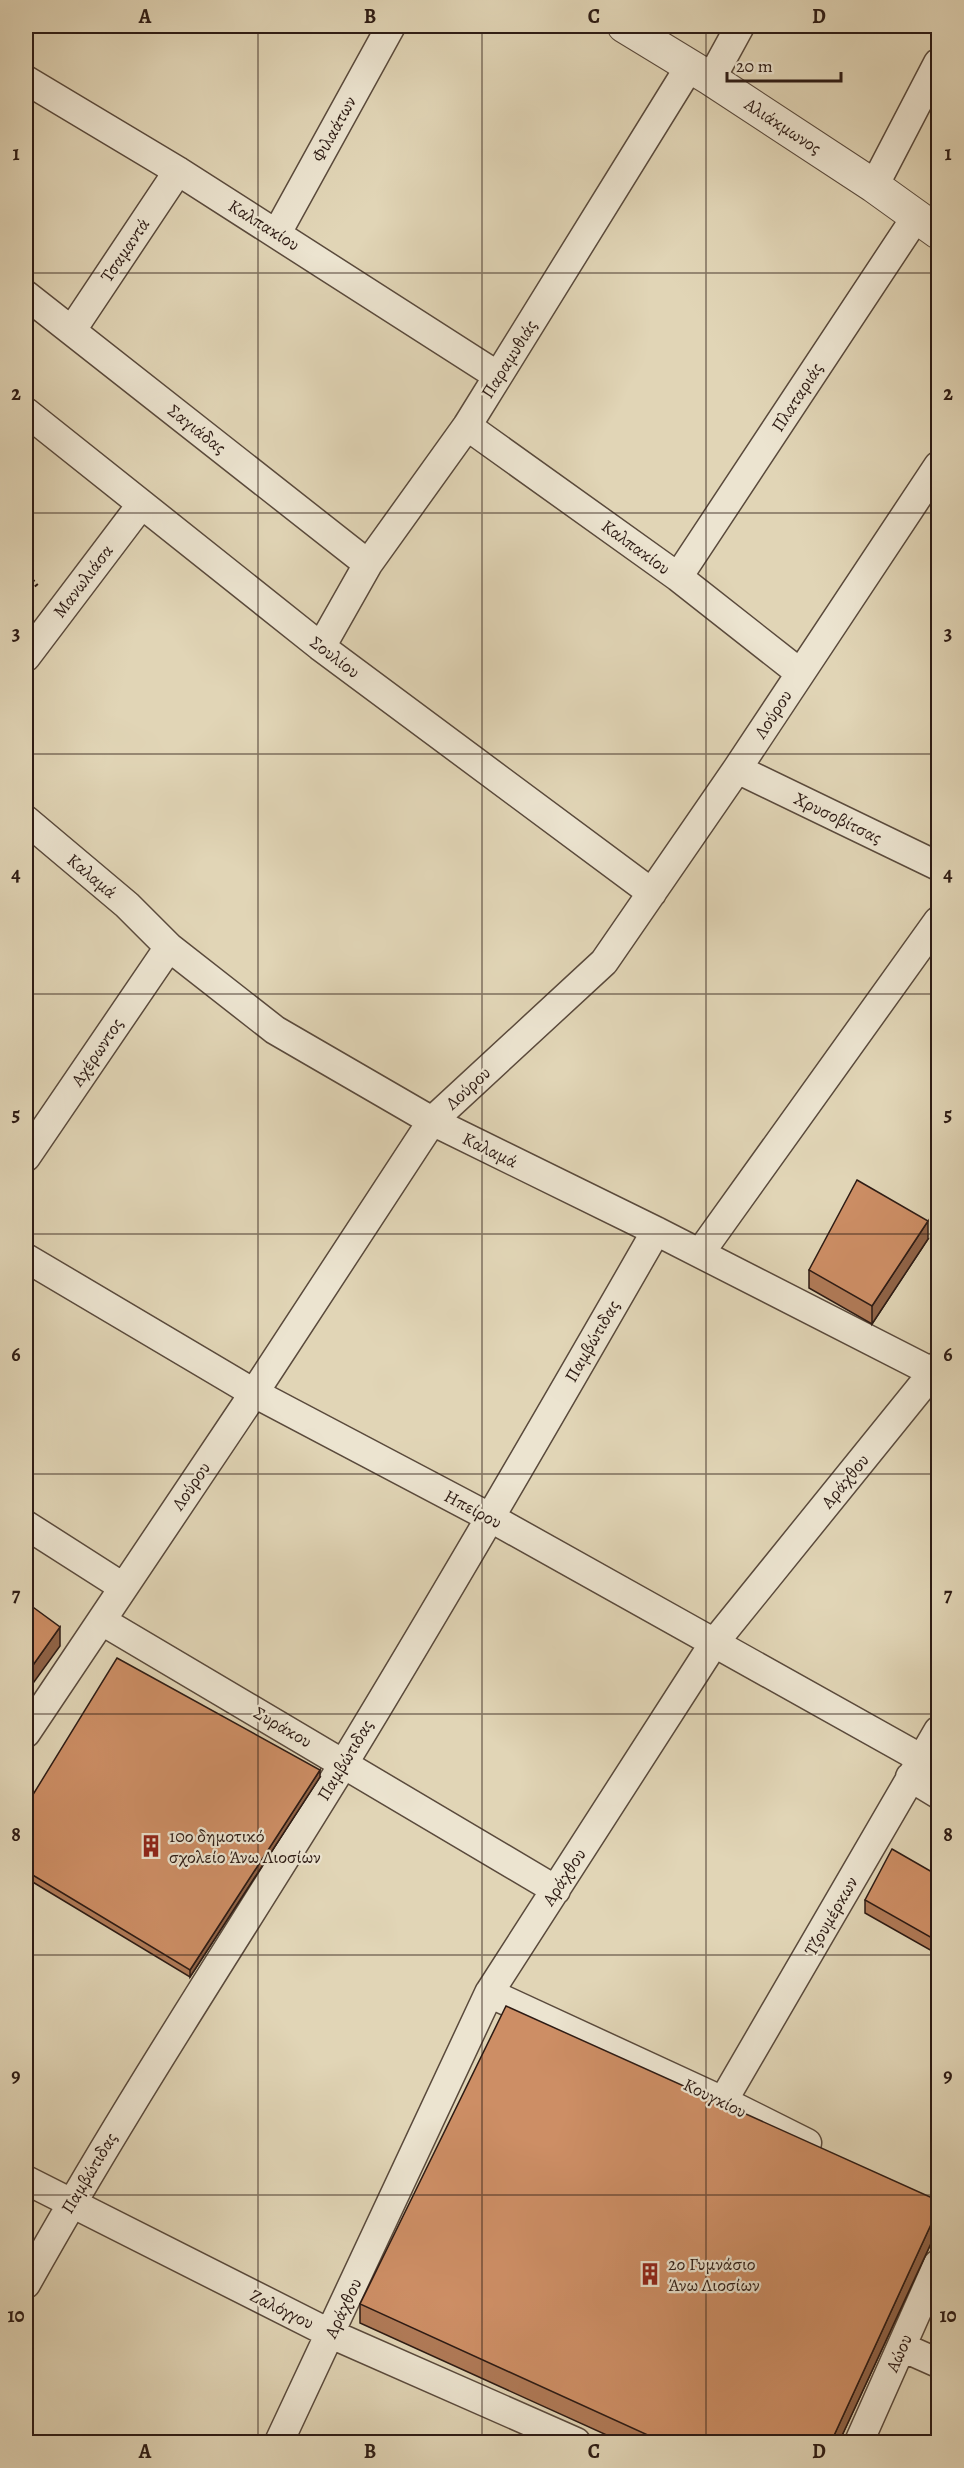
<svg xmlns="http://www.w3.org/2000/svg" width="964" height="2468" viewBox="0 0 964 2468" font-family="Alegreya,serif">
<rect width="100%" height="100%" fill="#e1d5b6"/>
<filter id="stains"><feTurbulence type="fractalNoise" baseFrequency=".00333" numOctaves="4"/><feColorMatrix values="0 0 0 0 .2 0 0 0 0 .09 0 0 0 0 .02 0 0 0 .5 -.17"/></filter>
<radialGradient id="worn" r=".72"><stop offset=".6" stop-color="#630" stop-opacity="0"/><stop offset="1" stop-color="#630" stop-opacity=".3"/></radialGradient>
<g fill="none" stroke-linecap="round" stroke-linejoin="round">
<g stroke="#5a4a3c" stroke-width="31">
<path id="minor" d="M711,79L740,26
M26,80L178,171L498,376
M874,186L938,63
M277,233L391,26
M26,295L368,564
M72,330L178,171
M26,412L321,647L652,893
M467,426L678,577L800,673
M678,577L916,217
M321,647L368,564L467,426L690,66
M26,657L141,505
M737,769L938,866
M26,820L127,905L169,947L275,1030L432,1121L656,1231L938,1375
M26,1157L169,947
M700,1253L938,921
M26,1258L254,1393L491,1518L922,1759
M26,1525L123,1587
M102,1621L556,1890
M26,1733L254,1393L432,1121L604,962L737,769L938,466
M910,1777L938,1794
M489,1993L723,2101L807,2143
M723,2101L938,1731
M26,2180L331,2334L576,2442
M26,2284C125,2106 238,1936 344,1763C451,1587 554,1409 656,1231
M902,2347L938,2363
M279,2442L489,1993L714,1643L938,1366
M859,2442L938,2264"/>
</g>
<g stroke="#5a4a3c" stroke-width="35">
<path id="tertiary" d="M624,26L711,79L874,186L938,232"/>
</g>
<path stroke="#2d1b14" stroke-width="4" stroke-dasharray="4.5 3" stroke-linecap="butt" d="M26,573L37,586"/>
<use href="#minor" stroke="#ece4d0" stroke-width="28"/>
<use href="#tertiary" stroke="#ece4d0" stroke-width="33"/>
</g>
<path fill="#b07a57" stroke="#2d1b14" stroke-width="1.5" d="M928,1239L872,1324L809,1288V1270Z
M320,1777L190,1977L26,1878V1806Z
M939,1876V1955L865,1913V1900Z
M939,2201V2226L839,2442H622L360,2323V2304Z"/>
<path fill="#906347" stroke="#2d1b14" stroke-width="1.5" d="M928,1221V1239L872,1324V1306Z
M60,1627V1646L26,1693V1675Z
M320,1770V1777L190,1977V1970Z
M939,2207V2226L839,2442H831Z"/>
<path fill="#cd8e65" stroke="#2d1b14" stroke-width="1.5" d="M857,1180L928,1221L872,1306L809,1270Z
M26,1602L60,1627L26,1675Z
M117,1658L320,1770L190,1970L26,1871V1806Z
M892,1849L939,1876V1942L865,1900Z
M506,2006L939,2201V2207L831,2442H663L360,2304Z"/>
<path fill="none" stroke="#2d1b14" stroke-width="1.5" stroke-opacity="0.55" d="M258,26V2442M482,26V2442M706,26V2442M26,273H938M26,513H938M26,754H938M26,994H938M26,1234H938M26,1474H938M26,1714H938M26,1955H938M26,2195H938"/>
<defs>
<g id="building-bare" transform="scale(1.8)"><path d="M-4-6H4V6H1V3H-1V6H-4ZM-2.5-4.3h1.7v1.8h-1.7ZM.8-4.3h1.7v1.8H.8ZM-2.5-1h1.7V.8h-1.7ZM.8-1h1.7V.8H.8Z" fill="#8f2418" stroke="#ece4d0" stroke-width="2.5" paint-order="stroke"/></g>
</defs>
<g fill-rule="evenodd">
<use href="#building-bare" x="151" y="1846"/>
<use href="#building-bare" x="650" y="2274"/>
</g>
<g text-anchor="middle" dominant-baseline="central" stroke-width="4.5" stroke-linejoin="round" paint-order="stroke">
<g font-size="18" fill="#2d1b14" stroke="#ece4d0">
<text transform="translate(783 126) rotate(33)">Αλιάκμωνος</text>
<text transform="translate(334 129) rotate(-61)">Φιλαάτων</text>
<text transform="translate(264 225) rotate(32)">Καλπακίου</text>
<text transform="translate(125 250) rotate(-56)">Τσαμαντά</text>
<text transform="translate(509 359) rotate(-58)">Παραμυθιάς</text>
<text transform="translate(797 397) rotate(-57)">Πλαταριάς</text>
<text transform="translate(197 429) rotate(38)">Σαγιάδας</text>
<text transform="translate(636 547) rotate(36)">Καλπακίου</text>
<text transform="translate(83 581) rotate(-53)">Μανωλιάσα</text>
<text transform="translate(335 657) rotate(37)">Σουλίου</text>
<text transform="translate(773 714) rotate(-57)">Λούρου</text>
<text transform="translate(838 818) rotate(26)">Χρυσοβίτσας</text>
<text transform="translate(92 876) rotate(40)">Καλαμά</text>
<text transform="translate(97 1052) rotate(-56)">Αχέρωντος</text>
<text transform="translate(468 1088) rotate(-43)">Λούρου</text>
<text transform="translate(490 1150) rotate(26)">Καλαμά</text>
<text transform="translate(592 1341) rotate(-60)">Παμβώτιδας</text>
<text transform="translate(845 1481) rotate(-51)">Αράχθου</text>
<text transform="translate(191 1486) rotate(-56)">Λούρου</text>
<text transform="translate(473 1509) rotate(28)">Ηπείρου</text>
<text transform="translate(283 1727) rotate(30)">Συράκου</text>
<text transform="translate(345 1760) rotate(-59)">Παμβώτιδας</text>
<text transform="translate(564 1877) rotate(-57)">Αράχθου</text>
<text transform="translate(831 1916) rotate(-60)">Τζουμέρκων</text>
<text transform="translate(715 2098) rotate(26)">Κουγκίου</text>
<text transform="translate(89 2173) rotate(-59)">Παμβώτιδας</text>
<text transform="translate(343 2308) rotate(-65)">Αράχθου</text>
<text transform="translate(282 2309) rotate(26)">Ζαλόγγου</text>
<text transform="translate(899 2353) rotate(-66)">Αώου</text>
</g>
<g font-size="18" fill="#2d1b14" stroke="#ece4d0" text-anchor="start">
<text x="169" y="1836">10ο δημοτικό<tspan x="169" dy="21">σχολείο Άνω Λιοσίων</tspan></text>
<text x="668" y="2264">2ο Γυμνάσιο<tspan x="668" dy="21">Άνω Λιοσίων</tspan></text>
</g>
</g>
<rect width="964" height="2468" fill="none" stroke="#e1d5b6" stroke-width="66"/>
<path d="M727 72v9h114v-9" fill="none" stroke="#2d1b14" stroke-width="3"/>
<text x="736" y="72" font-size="18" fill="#2d1b14" stroke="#ece4d0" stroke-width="4.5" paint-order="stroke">20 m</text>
<rect x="33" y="33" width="898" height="2402" fill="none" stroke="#2d1b14" stroke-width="2"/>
<g font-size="20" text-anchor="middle" font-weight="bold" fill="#2d1b14">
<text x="145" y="23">A</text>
<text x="370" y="23">B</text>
<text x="594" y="23">C</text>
<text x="819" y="23">D</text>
<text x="16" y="160">1</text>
<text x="948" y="160">1</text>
<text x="16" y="400">2</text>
<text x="948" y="400">2</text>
<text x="16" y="640">3</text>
<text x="948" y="640">3</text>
<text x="16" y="881">4</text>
<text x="948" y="881">4</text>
<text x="16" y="1121">5</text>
<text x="948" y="1121">5</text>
<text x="16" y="1361">6</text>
<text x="948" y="1361">6</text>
<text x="16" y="1601">7</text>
<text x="948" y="1601">7</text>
<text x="16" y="1841">8</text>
<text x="948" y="1841">8</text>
<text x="16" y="2082">9</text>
<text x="948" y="2082">9</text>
<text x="16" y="2322">10</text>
<text x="948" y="2322">10</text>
<text x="145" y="2458">A</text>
<text x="370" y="2458">B</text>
<text x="594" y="2458">C</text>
<text x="819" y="2458">D</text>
</g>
<rect width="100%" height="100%" filter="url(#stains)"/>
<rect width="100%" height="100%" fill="url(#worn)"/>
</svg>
